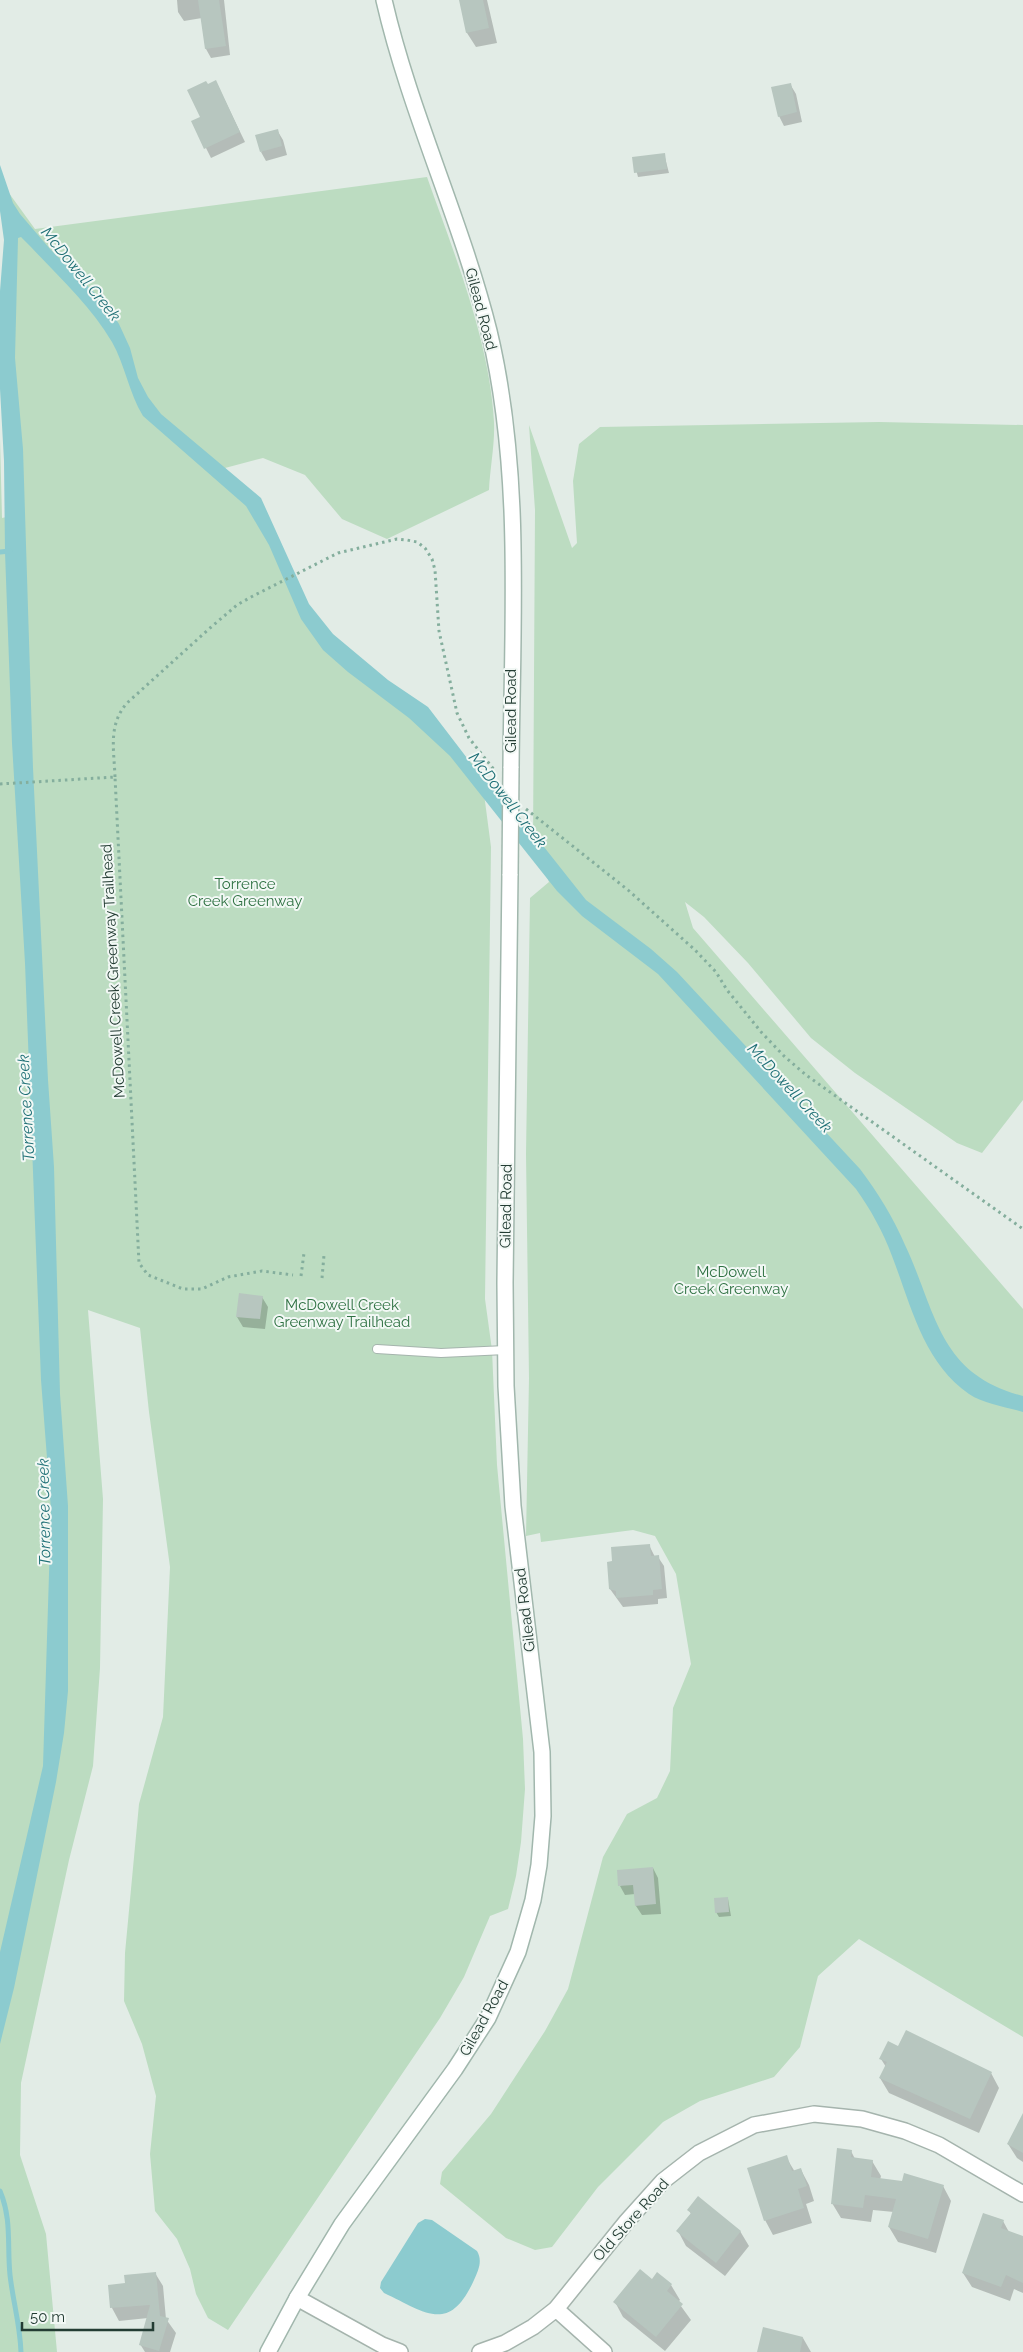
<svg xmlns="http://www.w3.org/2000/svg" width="1023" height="2352" viewBox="0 0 1023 2352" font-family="Raleway,sans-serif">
<rect width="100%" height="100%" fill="#e2ece6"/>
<path fill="#bcdcc1" d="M427,177C454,253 490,342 494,422C495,444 490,468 489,490L387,539L342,519L305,475L263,458L225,468L261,513L306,618L481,771L491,847L485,1299L492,1350L497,1465L523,1739L525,1789L521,1842L516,1876L508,1909L490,1916L464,1977L440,2018L228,2330L208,2318L196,2294L190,2269L177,2239L155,2211L150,2154L156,2096L142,2044L124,2001L125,1953L139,1804L163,1717L170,1567L149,1412L140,1328L88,1310L103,1499L100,1668L93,1766L69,1860L21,2083L20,2155L46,2234L57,2352H0V439L2,518L20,514L6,189L35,229Z
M879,422L1023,425V1100L982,1153L957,1143L855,1073L811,1038L748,963L704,917L685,902L693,928L1023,1309V2037L859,1939L818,1976L800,2047L774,2077L700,2101L663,2122L598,2187L552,2247L535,2250L506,2238L440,2184L442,2172L491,2114L545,2031L568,1989L603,1857L627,1814L657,1798L670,1771L673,1708L691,1664L676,1574L655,1536L633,1530L541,1542L540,1533L526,1536L529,1378L526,1154L530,898L549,882L533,842L535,510L529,425L572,548L577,543L573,481L579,444L600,427Z"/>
<path fill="#8ccbcf" d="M0,165L13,203L20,214L50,249L105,303L119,324L130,348L138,378L148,397L161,414L261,498L309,604L333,634L388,680L428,707L480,775L525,823L586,900L651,949L677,972L860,1169C878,1193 893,1217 905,1245C937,1313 938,1374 1023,1396V1412C1006,1407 984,1404 969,1394C923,1362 911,1305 892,1256C883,1232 871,1210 856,1189L658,974L582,916L557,891L450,756L409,718L348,672L323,650L301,619L269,545L246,506L143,416C129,393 125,365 112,342C91,306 58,276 30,246L21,237L18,238L15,358L23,449L33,768L48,1080L54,1167L60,1394L68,1506V1691L64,1733L56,1782L14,1988L0,2044V1952L43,1766L51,1510L41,1380L25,963L12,743L5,552L4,461L0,389V291L4,240L0,211Z
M425,2219L432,2220L477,2251C483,2261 478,2271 474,2280C449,2335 425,2312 384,2293L380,2288L381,2282L418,2223Z"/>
<path fill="#0003" d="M177,0H224L230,55L211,58L206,49L202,18L184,21L178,12Z
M460,0H487L497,43L476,47L467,33Z
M216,82L245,142L211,158L193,122L201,118L208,86Z
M790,84L796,94L802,122L784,126L779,116Z
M277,130L283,140L287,155L266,161L261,152Z
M664,154L669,173L638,177L633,158Z
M240,1294L262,1297L268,1307L265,1329L243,1327L237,1317Z
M649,1545L655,1557H658L664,1566L667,1598L658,1599V1604L623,1607L610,1589Z
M653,1868L658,1878L661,1914L642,1915L636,1906L635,1894L625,1895L620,1886Z
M728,1899L731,1916L719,1917L716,1912Z
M899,2048L991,2073L999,2088L979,2133L889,2093L880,2078L886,2067L881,2059Z
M1023,2116V2162L1017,2158L1008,2144Z
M851,2151L855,2159L872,2161L881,2176L880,2180L943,2186L951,2201L936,2253L898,2242L889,2227L894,2212L873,2210L871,2222L841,2218L832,2203Z
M786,2157L795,2172L801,2170L809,2185L814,2201L806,2204L812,2223L773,2235L765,2220Z
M689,2210L740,2231L749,2246L725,2276L686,2246L678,2231L691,2214Z
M1003,2221L1009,2232L1023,2242V2293L1014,2289L1010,2301L972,2287L963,2273Z
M155,2273L163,2286L166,2319L176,2333L170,2352H145L140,2344L148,2318L119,2321L112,2308L110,2286L127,2284Z
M652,2281L671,2285L680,2300L678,2302L691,2320L665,2351L623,2317L615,2302Z
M803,2338L811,2352H758Z"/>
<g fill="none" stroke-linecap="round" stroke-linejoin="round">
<path stroke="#8ccbcf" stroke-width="5" d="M0,552L10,551
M0,2191C12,2219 7,2246 10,2275C13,2302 20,2324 21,2352"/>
</g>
<path fill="#b7c6bf" d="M198,0H219L226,46L205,49Z
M459,0H483L489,28L466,33Z
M216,80L240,132L204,149L191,121L200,117L187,90L206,81L208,84Z
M791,83L797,112L778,117L771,87Z
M278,129L282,146L260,152L255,135Z
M665,153L667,169L634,173L632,157Z
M239,1293L263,1296L260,1319L236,1317Z
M650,1544L651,1556L659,1555L662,1589L653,1590V1595L616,1598V1591L609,1589L607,1562L612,1561L611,1547Z
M653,1867L656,1904L635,1906L633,1885L618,1886L617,1870Z
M728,1897L729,1912L715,1913L714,1898Z
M906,2030L992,2072L970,2119L879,2078L887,2062L879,2059L888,2041L898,2046Z
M1023,2113V2153L1007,2144Z
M837,2148L852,2150L851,2157L873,2160L871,2177L902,2181L904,2173L944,2185L928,2239L888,2227L896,2199L865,2195L863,2208L831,2204Z
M787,2155L792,2171L801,2168L807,2186L798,2189L804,2208L764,2221L747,2168Z
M698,2196L741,2231L716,2263L676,2231L691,2213L687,2210Z
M983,2213L1004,2220L1001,2228L1023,2236V2283L1006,2275L1001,2287L962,2273Z
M640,2269L652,2279L657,2272L672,2284L667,2291L683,2304L656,2337L613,2302Z
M156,2272L160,2316L169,2318L159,2351L139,2345L150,2305L110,2308L108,2285L125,2283L124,2275Z
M763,2327L803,2337L800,2352H757Z"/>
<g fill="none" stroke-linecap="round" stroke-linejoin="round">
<g stroke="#a5b4ad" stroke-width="10">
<path id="service" d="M377,1349L441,1353L506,1350"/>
</g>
<g stroke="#a5b4ad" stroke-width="18">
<path id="minor" d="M297,2298L382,2345L400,2352
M556,2309L604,2352
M480,2352L505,2343L533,2327L556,2309L627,2221L663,2181L699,2153L754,2125L814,2114L862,2119L905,2131L939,2145L1023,2194"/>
</g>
<g stroke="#a1b7ad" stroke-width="18">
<path id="secondary" d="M384,0C410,113 461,219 489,331C523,473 512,623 511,768
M268,2352L297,2298L342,2224L455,2069L488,2018L518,1952L533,1900L539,1865L543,1816L542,1752L513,1506L506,1386L505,1283L510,874"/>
</g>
<path stroke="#84ae9d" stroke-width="3" stroke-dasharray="2.5 4" stroke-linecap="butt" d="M115,777C114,749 108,725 127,703L210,628L237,605L251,597L338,553L397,539L407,540L417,542L425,548L432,559L435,570L439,631L457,713L469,738L495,771
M0,784L115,777L139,1263L148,1275L183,1289H202L228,1277L262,1271L293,1275
M526,809L628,890L695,950L716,972L727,990L762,1033L784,1056L806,1075L1023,1229
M301,1276L304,1253
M322,1278L324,1255"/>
<use href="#service" stroke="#fff" stroke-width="8"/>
<use href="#minor" stroke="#fff" stroke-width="15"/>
<use href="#secondary" stroke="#fff" stroke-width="15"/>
<g stroke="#a1b7ad" stroke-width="18" stroke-linecap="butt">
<path id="secondary-bridge" d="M510,874L511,768"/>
</g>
<use href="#secondary-bridge" stroke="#fff" stroke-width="15"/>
</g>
<g text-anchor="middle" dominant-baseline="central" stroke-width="4" stroke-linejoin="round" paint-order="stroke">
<g font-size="15" fill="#233c33" stroke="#f2f8f5">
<text transform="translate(481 309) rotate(75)">Gilead Road</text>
<text transform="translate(511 711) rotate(-90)">Gilead Road</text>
<text transform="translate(113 971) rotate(-93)">McDowell Creek Greenway Trailhead</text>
<text transform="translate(506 1206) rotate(-89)">Gilead Road</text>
<text transform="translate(525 1610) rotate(-97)">Gilead Road</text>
<text transform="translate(484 2018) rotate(-61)">Gilead Road</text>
<text transform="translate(631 2220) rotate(-48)">Old Store Road</text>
</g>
<g font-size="15" fill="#2e7142" stroke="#f2f8f5">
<text x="245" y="884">Torrence<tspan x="245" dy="17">Creek Greenway</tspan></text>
<text x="731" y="1272">McDowell<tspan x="731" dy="17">Creek Greenway</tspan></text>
<text x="342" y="1305">McDowell Creek<tspan x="342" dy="17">Greenway Trailhead</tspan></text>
</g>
<g font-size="16" font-style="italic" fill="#1f7076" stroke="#f2f8f5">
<text transform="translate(81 274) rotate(51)">McDowell Creek</text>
<text transform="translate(508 800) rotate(52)">McDowell Creek</text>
<text transform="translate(790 1088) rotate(47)">McDowell Creek</text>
<text transform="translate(26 1108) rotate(-93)">Torrence Creek</text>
<text transform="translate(44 1512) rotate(-91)">Torrence Creek</text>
</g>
</g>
<path d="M22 2322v8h131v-8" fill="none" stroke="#233c33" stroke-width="2.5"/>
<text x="30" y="2322" font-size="15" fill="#233c33" stroke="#f2f8f5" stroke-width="4" paint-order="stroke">50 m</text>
</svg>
